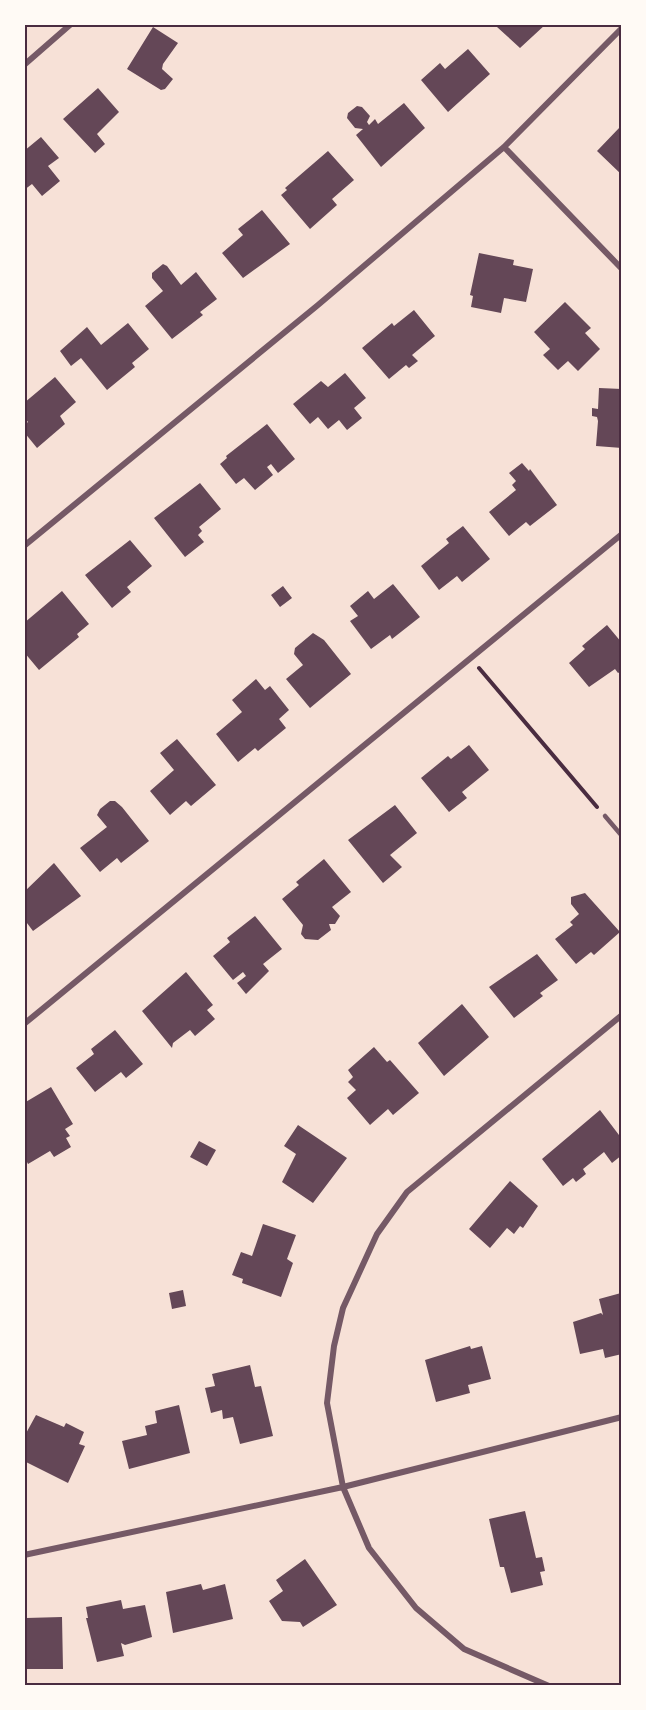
<svg xmlns="http://www.w3.org/2000/svg" width="646" height="1710" viewBox="0 0 646 1710" font-family="Ubuntu,sans-serif">
<rect width="100%" height="100%" fill="#f7e1d7"/>
<path fill="#644757" d="M500,24H546L520,48L497,27Z
M153,27L178,43L163,64L162,69L173,79L165,89L161,90L127,69Z
M468,49L490,74L448,112L421,80L440,63L445,69Z
M98,88L119,112L97,134L105,144L95,153L63,119Z
M404,103L425,128L381,167L356,135L363,129L355,128L347,118L348,113L357,106L362,107L370,116L367,122L369,125L375,119L378,124Z
M620,127L622,128V175L597,151Z
M41,137L59,158L48,166L60,181L42,196L32,184L24,190V151Z
M328,151L354,180L332,199L337,205L310,229L281,195L287,190L285,188Z
M262,210L290,244L243,278L222,253L243,235L238,229Z
M479,253L514,260L513,265L533,269L526,302L504,298L501,313L471,307L473,296L470,295Z
M163,264L167,266L181,285L196,272L217,299L200,312L203,315L172,339L145,306L163,291L152,278V273Z
M565,302L591,328L585,333L600,349L578,371L568,361L558,370L543,355L550,349L534,332Z
M414,310L435,336L412,355L418,361L409,368L406,365L389,379L362,348L392,323L394,326Z
M128,323L149,349L132,363L135,367L107,390L81,358L71,366L60,351L87,327L101,345Z
M345,373L366,398L354,408L362,418L347,430L339,420L328,429L318,417L310,424L293,404L321,381L328,387Z
M55,377L76,402L60,416L65,424L37,448L24,432V425L28,422L24,417V403Z
M599,388L622,389V448L596,446L598,421L597,417L592,416V408L598,409Z
M267,424L295,459L278,473L271,464L267,467L273,475L255,490L244,478L236,484L220,464L227,458L226,456Z
M522,463L529,471L530,469L557,505L530,526L526,522L509,536L489,512L516,490L512,485L516,481L509,473Z
M200,483L221,509L199,527L202,531L198,535L204,542L185,557L154,518Z
M463,526L490,559L462,582L457,576L439,590L421,566L449,543L446,539Z
M130,540L152,566L127,587L131,592L112,608L85,575Z
M393,584L420,617L392,639L390,635L371,649L350,621L358,616L350,606L368,591L374,599Z
M283,586L292,598L280,607L271,595Z
M62,591L89,624L77,634L79,637L39,670L24,652V623Z
M607,625L622,643V677L620,672L618,673L615,669L589,687L569,663L585,649L582,646Z
M313,633L324,640L351,674L310,708L286,679L303,665L294,654L295,648Z
M256,679L265,690L270,686L289,710L279,719L286,728L258,751L255,748L238,762L216,734L242,712L232,700Z
M177,739L216,785L191,806L186,801L170,815L150,791L174,770L160,753Z
M469,745L489,770L462,792L467,798L449,812L421,778L448,756L451,759Z
M110,801H115L122,807L149,841L121,863L117,858L100,872L80,848L107,827L97,815L100,809Z
M395,805L417,833L390,855L402,867L383,883L348,840Z
M324,859L351,892L332,907L340,916L335,924H329L331,930L318,940L305,939L301,934L303,925L282,899L299,885L296,882Z
M54,863L81,896L33,931L24,919V892Z
M585,893L620,932L594,955L591,952L576,964L555,939L573,925L570,922L579,914L571,904V897Z
M255,916L282,949L263,964L269,971L246,994L237,983L246,976L243,972L233,980L213,956L230,942L227,938Z
M537,954L558,980L540,993L543,996L514,1018L489,987Z
M186,972L213,1005L207,1010L215,1019L195,1036L190,1030L173,1043L172,1048L142,1011Z
M462,1004L489,1037L444,1076L418,1043Z
M115,1030L143,1064L126,1078L121,1072L95,1092L76,1068L94,1054L91,1049Z
M374,1047L387,1062L390,1060L419,1093L393,1115L388,1109L370,1125L347,1098L356,1090L348,1082L353,1077L348,1070Z
M51,1087L73,1124L65,1129L70,1136L66,1138L71,1147L54,1157L50,1151L28,1164L24,1156V1103Z
M600,1110L622,1139V1155L612,1163L604,1152L583,1169L586,1174L576,1182L573,1178L563,1186L542,1159Z
M298,1125L347,1158L313,1203L282,1182L296,1154L284,1146Z
M199,1141L216,1150L207,1166L190,1157Z
M510,1181L538,1206L523,1228L520,1226L514,1234L507,1228L490,1248L469,1229Z
M263,1224L296,1235L287,1259L293,1263L281,1297L242,1283L243,1279L232,1275L241,1252L252,1256Z
M183,1290L186,1306L172,1309L169,1293Z
M621,1293L622,1354L605,1358L603,1349L580,1354L573,1322L601,1313L603,1315L599,1299Z
M470,1346L471,1349L482,1346L491,1379L468,1385L470,1393L436,1402L425,1360Z
M250,1365L255,1387L261,1386L273,1436L240,1444L233,1417L223,1419L222,1410L211,1413L205,1388L215,1386L212,1374Z
M179,1405L190,1453L129,1469L122,1441L147,1435L145,1426L157,1423L155,1411Z
M36,1415L64,1427L66,1423L84,1432L79,1444L85,1446L68,1483L24,1461V1437Z
M525,1511L536,1558L542,1557L545,1571L540,1572L543,1585L511,1593L504,1567H500L489,1519Z
M305,1559L337,1605L303,1627L300,1622L282,1621L269,1601L283,1591L276,1580Z
M201,1584L203,1590L225,1584L233,1619L173,1633L166,1592Z
M121,1600L123,1609L145,1605L152,1637L125,1645L121,1643L124,1656L97,1662L86,1618H88L86,1607Z
M62,1617L63,1669H24L26,1618Z"/>
<g fill="none" stroke-linecap="round" stroke-linejoin="round">
<path stroke="#4a2c40" stroke-width="4" d="M479,668L597,807"/>
<path stroke="#755966" stroke-width="4.5" d="M605,816L622,836"/>
<path stroke="#755966" stroke-width="6" d="M24,65L71,24
M504,147L622,269
M24,546L318,305L504,147L622,28
M24,1024L622,534
M24,1555L343,1487L622,1417
M549,1686L464,1649L416,1608L369,1548L343,1487L327,1403L334,1346L343,1308L377,1234L407,1192L622,1015"/>
</g>
<rect width="646" height="1710" fill="none" stroke="#fffaf5" stroke-width="51"/>
<rect x="26" y="26" width="594" height="1658" fill="none" stroke="#4a2c40" stroke-width="2"/>
</svg>
